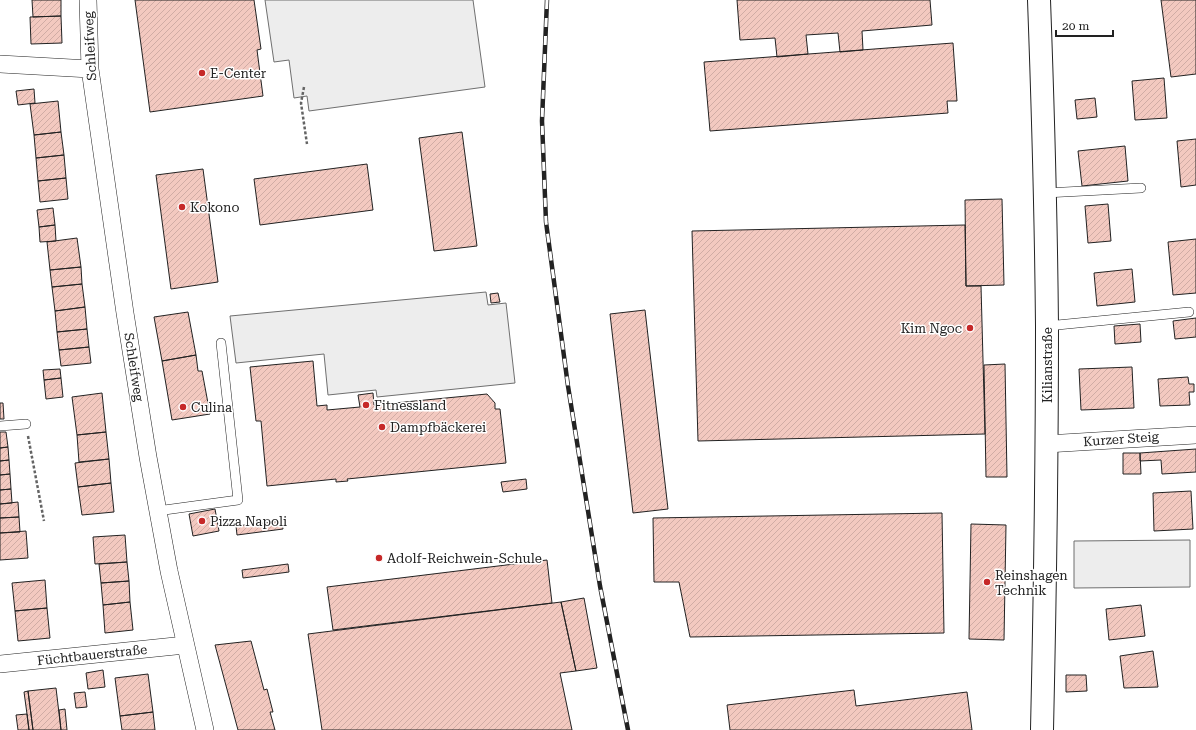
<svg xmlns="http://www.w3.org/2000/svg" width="1196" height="730" viewBox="0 0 1196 730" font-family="'Roboto Serif',serif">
<defs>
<pattern id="building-hatch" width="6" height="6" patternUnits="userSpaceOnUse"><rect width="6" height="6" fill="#f3c9c0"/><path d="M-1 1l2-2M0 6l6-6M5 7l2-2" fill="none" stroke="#d0aca5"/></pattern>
</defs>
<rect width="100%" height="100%" fill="#fff"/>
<path fill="#ededed" stroke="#6f6f6f" d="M265,0H473L485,87L309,111L307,96L294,98L289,60L274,62Z
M486,292L488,305L506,303L515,383L377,397L376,390L328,395L324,354L236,363L230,316Z
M1190,540V587L1074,588V541Z"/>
<path fill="url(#building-hatch)" stroke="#222" d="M32,0H61V16L33,17Z
M135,0H254L261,49L257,50L263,96L150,112Z
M737,0H930L932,25L862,31L863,50L840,52L838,33L806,35L808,54L777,57L775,38L740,40Z
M1161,0H1196V74L1171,77Z
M61,16L62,43L31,44L30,17Z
M953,43L957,101H947L948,113L710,131L704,62Z
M1164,78L1167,118L1135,120L1132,81Z
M34,89L35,103L18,105L16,91Z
M1095,98L1097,117L1077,119L1075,100Z
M58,101L61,132L34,135L30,104Z
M61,132L64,155L36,158L34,135Z
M462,132L477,246L434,251L419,138Z
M1196,139V185L1181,187L1177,141Z
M1125,146L1128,181L1082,186L1078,151Z
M64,155L66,178L38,181L36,158Z
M367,164L373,210L260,225L254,179Z
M203,169L218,282L171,289L156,175Z
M66,178L68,199L40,202L38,181Z
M1002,199L1004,285L966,286L965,200Z
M1108,204L1111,241L1088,243L1085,206Z
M53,208L55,225L39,227L37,210Z
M55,225L56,241L40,242L39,227Z
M965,225L966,286H981L985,434L698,441L692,231Z
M77,238L81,267L50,270L47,242Z
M1196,239V293L1173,295L1168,242Z
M81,267L82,284L52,287L50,270Z
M1132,269L1135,302L1097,306L1094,273Z
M82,284L85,307L55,311L52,287Z
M498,293L500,302L491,303L490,294Z
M85,307L87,329L57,332L55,311Z
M645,310L668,509L633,513L610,314Z
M188,312L196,355L162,361L154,317Z
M1196,318V337L1175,339L1173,321Z
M1140,324L1141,342L1115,344L1114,326Z
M87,329L89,347L59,350L57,332Z
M89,347L91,363L61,366L59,350Z
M196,355L198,371H202L210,414L172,420L162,361Z
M313,361L317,406L327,405V410L360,407L358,395L373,393L374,405L487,394L495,403V409H500L506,463L347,479L348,481L336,482V479L267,486L261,421H256L250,367Z
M1005,364L1007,477H986L984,365Z
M1132,367L1134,408L1081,410L1079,369Z
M60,369L61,378L44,380L43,370Z
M1188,377L1189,384H1194V392H1189L1190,405L1160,406L1158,379Z
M61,378L63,397L46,399L44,380Z
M102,393L106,432L77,435L72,397Z
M0,403H3L4,419H0Z
M0,432H6L8,447L0,448Z
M106,432L109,459L79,462L77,435Z
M8,447L9,460L0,461V448Z
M1196,449V472L1162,474L1161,460L1140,461V453Z
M1123,453H1140L1141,474H1123Z
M109,459L111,483L78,487L75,463Z
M9,460L10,474L0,475V461Z
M10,474L11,489L0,490V475Z
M526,479L527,489L503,492L501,482Z
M111,483L114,512L82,515L78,487Z
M11,489L12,503L0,504V490Z
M1191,491L1193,529L1154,531L1153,493Z
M18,502L19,517L0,518V504Z
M215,509L219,531L193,536L189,514Z
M942,513L944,633L690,637L679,582H654L653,518Z
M19,517L20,532L0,533V518Z
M282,521L283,529L237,535L236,526Z
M971,524L1006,525L1004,640L969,639Z
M26,531L28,558L0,560V533Z
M125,535L127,562L95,564L93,537Z
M547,560L552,603L333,630L327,587Z
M127,562L129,581L101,583L99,564Z
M288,564L289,572L243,578L242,570Z
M45,580L47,608L15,611L12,583Z
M129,581L130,602L103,605L101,583Z
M584,598L597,668L576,671L561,602Z
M130,602L133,630L105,633L103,605Z
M561,602L576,671L560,673L572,730H322L308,634Z
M1141,605L1145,636L1109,640L1106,609Z
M47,608L50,638L18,641L15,611Z
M251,641L264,690L267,689L273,712H270L275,730H238L215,645Z
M1153,651L1158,687L1124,688L1120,656Z
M103,670L105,687L88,689L86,673Z
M148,674L153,712L120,716L115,678Z
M1066,675H1086L1087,691L1066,692Z
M56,688L61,730H33L28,691Z
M854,690L856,706L967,692L972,730H730L727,705Z
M28,691L33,730H29L27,714L24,692Z
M85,692L87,707L76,708L74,693Z
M65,709L67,730H61L59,710Z
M153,712L155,730H122L120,716Z
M27,714L29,730H18L16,715Z"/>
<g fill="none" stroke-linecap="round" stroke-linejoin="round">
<g stroke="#222" stroke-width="10">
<path id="service" d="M1045,193L1141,188
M1047,326L1189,312
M0,426L26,424
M157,511L238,500L221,343"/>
</g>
<g stroke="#222" stroke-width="18">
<path id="minor" d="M88,0L90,69L125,313L148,457L169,571L205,730
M0,64L90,69
M1046,444L1196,435
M0,664L185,645"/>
</g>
<g stroke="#222" stroke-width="24">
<path id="secondary" d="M1039,0C1043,109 1046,218 1047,326C1047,461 1045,595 1042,730"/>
</g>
<path stroke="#646464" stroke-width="2.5" stroke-dasharray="3 2" stroke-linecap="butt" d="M304,87L301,103L307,144
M28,436L44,521"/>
<use href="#service" stroke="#fff" stroke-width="9"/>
<use href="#minor" stroke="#fff" stroke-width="17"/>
<use href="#secondary" stroke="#fff" stroke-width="22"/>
<g stroke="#222" stroke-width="4.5">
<path id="rail" d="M547,0L542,121L546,222L568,386L600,586L628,730"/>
</g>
<use href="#rail" stroke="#fff" stroke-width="3" stroke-dasharray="9" stroke-linecap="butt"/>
</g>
<g fill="#c62828" stroke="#fff" stroke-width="1.5">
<circle cx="202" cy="73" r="4"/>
<circle cx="182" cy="207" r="4"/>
<circle cx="970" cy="328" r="4"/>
<circle cx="366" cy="405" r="4"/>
<circle cx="183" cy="407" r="4"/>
<circle cx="382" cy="427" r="4"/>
<circle cx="202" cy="521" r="4"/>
<circle cx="379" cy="558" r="4"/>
<circle cx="987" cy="582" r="4"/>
</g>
<g text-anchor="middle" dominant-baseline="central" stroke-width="3" stroke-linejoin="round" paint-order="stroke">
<g font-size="13" fill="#222" stroke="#fff">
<text transform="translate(90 46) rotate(-93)">Schleifweg</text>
<text transform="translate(1047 365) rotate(-90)">Kilianstraße</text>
<text transform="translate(134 367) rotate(81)">Schleifweg</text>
<text transform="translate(1121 439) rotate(-4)">Kurzer Steig</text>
<text transform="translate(92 655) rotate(-6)">Füchtbauerstraße</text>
</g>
<g font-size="13" fill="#222" stroke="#fff" text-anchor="start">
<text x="210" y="73">E-Center</text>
<text x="190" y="207">Kokono</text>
<text x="962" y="328" text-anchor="end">Kim Ngoc</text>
<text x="374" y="405">Fitnessland</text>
<text x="191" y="407">Culina</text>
<text x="390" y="427">Dampfbäckerei</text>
<text x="210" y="521">Pizza Napoli</text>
<text x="387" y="558">Adolf-Reichwein-Schule</text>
<text x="995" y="575">Reinshagen<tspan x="995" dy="15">Technik</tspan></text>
</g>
</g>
<path d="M1056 30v6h57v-6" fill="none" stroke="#222222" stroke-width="2"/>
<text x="1062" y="30" font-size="12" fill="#222222" stroke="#ffffff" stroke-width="3" paint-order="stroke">20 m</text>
</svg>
